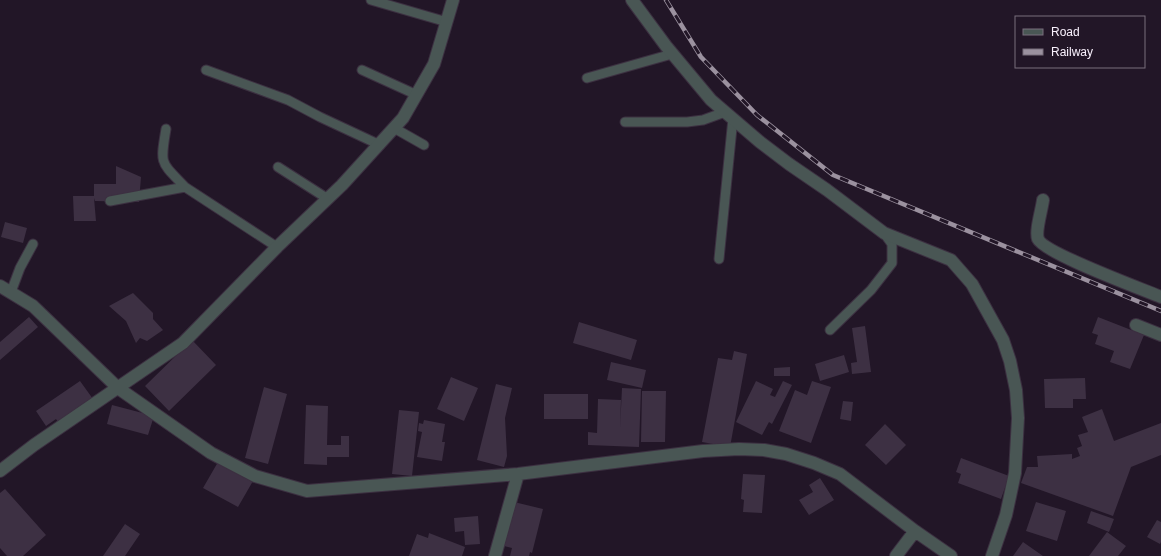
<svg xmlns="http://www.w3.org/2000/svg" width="1161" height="556" viewBox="0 0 1161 556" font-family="Arial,sans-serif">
<rect width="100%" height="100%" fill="#221627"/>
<path fill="#3d3043" d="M116,166L141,177L139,202L95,201L94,198L96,221H74L73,196H94V184H116Z
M5,222L27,228L23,243L1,237Z
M133,293L153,313V319L163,330L147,341L140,338L136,343L126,321L109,306Z
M29,317L38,327L0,360V342Z
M1098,317L1144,335L1130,369L1110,362L1114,351L1095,344L1098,335L1092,333Z
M579,322L637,340L631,360L573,343Z
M865,326L871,372L852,374L851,363L857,362L852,328Z
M192,340L216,365L169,411L145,386Z
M734,351L747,354L730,447L702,442L718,358L732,360Z
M844,355L849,372L820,381L815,364Z
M611,362L646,370L642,388L607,380Z
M790,367V376H774V368Z
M451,377L478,388L464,421L437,409Z
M1085,378L1086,399H1073V408H1045L1044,379Z
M80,381L93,399L58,422L56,419L46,426L36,411Z
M756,381L773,389L770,395L775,397L783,381L792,385L772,424L769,422L762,435L736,422Z
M812,381L831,387L811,443L779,431L795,390L807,395Z
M496,384L512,388L505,418L507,456L504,467L477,460Z
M264,387L287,394L268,464L245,458Z
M622,388L641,389L639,447L588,445V432L597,433L598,399L621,400L620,429Z
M642,391H666L665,442H641Z
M544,394H588V419H544Z
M843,401L853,402L851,421L840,419Z
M112,405L154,416L148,435L107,424Z
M306,405L328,406L327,445H341V436H349V457H327V465L304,464Z
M1102,409L1114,441L1161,423V455L1131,467L1113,516L1021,483L1027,467H1038L1037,456L1072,454V459L1080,456L1077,448L1082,446L1078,435L1088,432L1082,417Z
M399,410L419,412L412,476L392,474Z
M424,420L445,424L442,442H445L442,461L417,457L422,432L418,431L419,423L423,424Z
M885,424L906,445L886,465L865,445Z
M961,458L1009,476L1001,499L958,483L961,474L956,472Z
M218,462L253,481L238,507L203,488Z
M743,474L765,475L762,513L743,512L744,500L741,499Z
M820,478L834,500L809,515L799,500L813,492L809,485Z
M5,489L46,535L23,556H7L0,548V493Z
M514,502L543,509L532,553L530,552L529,556H510L512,548L504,546Z
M1036,502L1066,511L1057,541L1026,531Z
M1091,511L1114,519L1109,532L1087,523Z
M478,516L480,544L465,545L464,531L455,532L454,518Z
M1157,520L1161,522V542L1160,544L1147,537Z
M125,524L140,534L125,556H103Z
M1107,532L1126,546L1118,556H1089Z
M429,533L465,547L462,556H409L417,534L428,538Z
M1023,542L1043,556H1013Z"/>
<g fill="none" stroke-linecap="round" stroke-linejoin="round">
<g stroke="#3c3041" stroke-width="11">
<path id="lane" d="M371,0L447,22
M206,70L288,100L320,117L380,145
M362,70L417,95
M587,78L672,54
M625,122H687L703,120L725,112
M394,128L424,145
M166,129C160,165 160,161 185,187
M278,167L328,199
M110,201L185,187L277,247
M719,259L733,118
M11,292L20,268L33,244
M830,330L871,290L892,263V244L884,233"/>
</g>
<g stroke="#3c3041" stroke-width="14">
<path id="street" d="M632,0L666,46L711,100L760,142L789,164L827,190L884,233L951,260L972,284L1003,340L1010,361L1016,390L1018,418L1015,473L1006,515L992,556
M1043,200C1042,209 1035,231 1038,239C1044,253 1142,289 1161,297
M0,286L33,306L118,388L211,453L255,476L307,491L518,474L703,451L739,449L764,450L786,454L814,463L840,474L915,531L951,556
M1136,325L1161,335
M0,471L34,445L183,343L277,247L342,185L403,118L434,64L453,0
M495,556L518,474
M896,556L915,531"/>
</g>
<use href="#lane" stroke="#495654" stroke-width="9"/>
<use href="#street" stroke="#495654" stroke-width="12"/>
<g stroke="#9b919f" stroke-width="4.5">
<path id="rail" d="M666,0L701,57L757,115L833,175L1161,311"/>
</g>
<use href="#rail" stroke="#221627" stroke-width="3" stroke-dasharray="9" stroke-linecap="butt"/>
</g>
<rect x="1015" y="16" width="130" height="52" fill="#221627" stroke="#786e7d"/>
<rect x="1023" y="29" width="20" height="6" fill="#495654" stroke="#786e7d"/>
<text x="1051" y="36" font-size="12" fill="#f9f1fd">Road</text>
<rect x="1023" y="49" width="20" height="6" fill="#9b919f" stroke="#786e7d"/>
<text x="1051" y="56" font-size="12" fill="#f9f1fd">Railway</text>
</svg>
